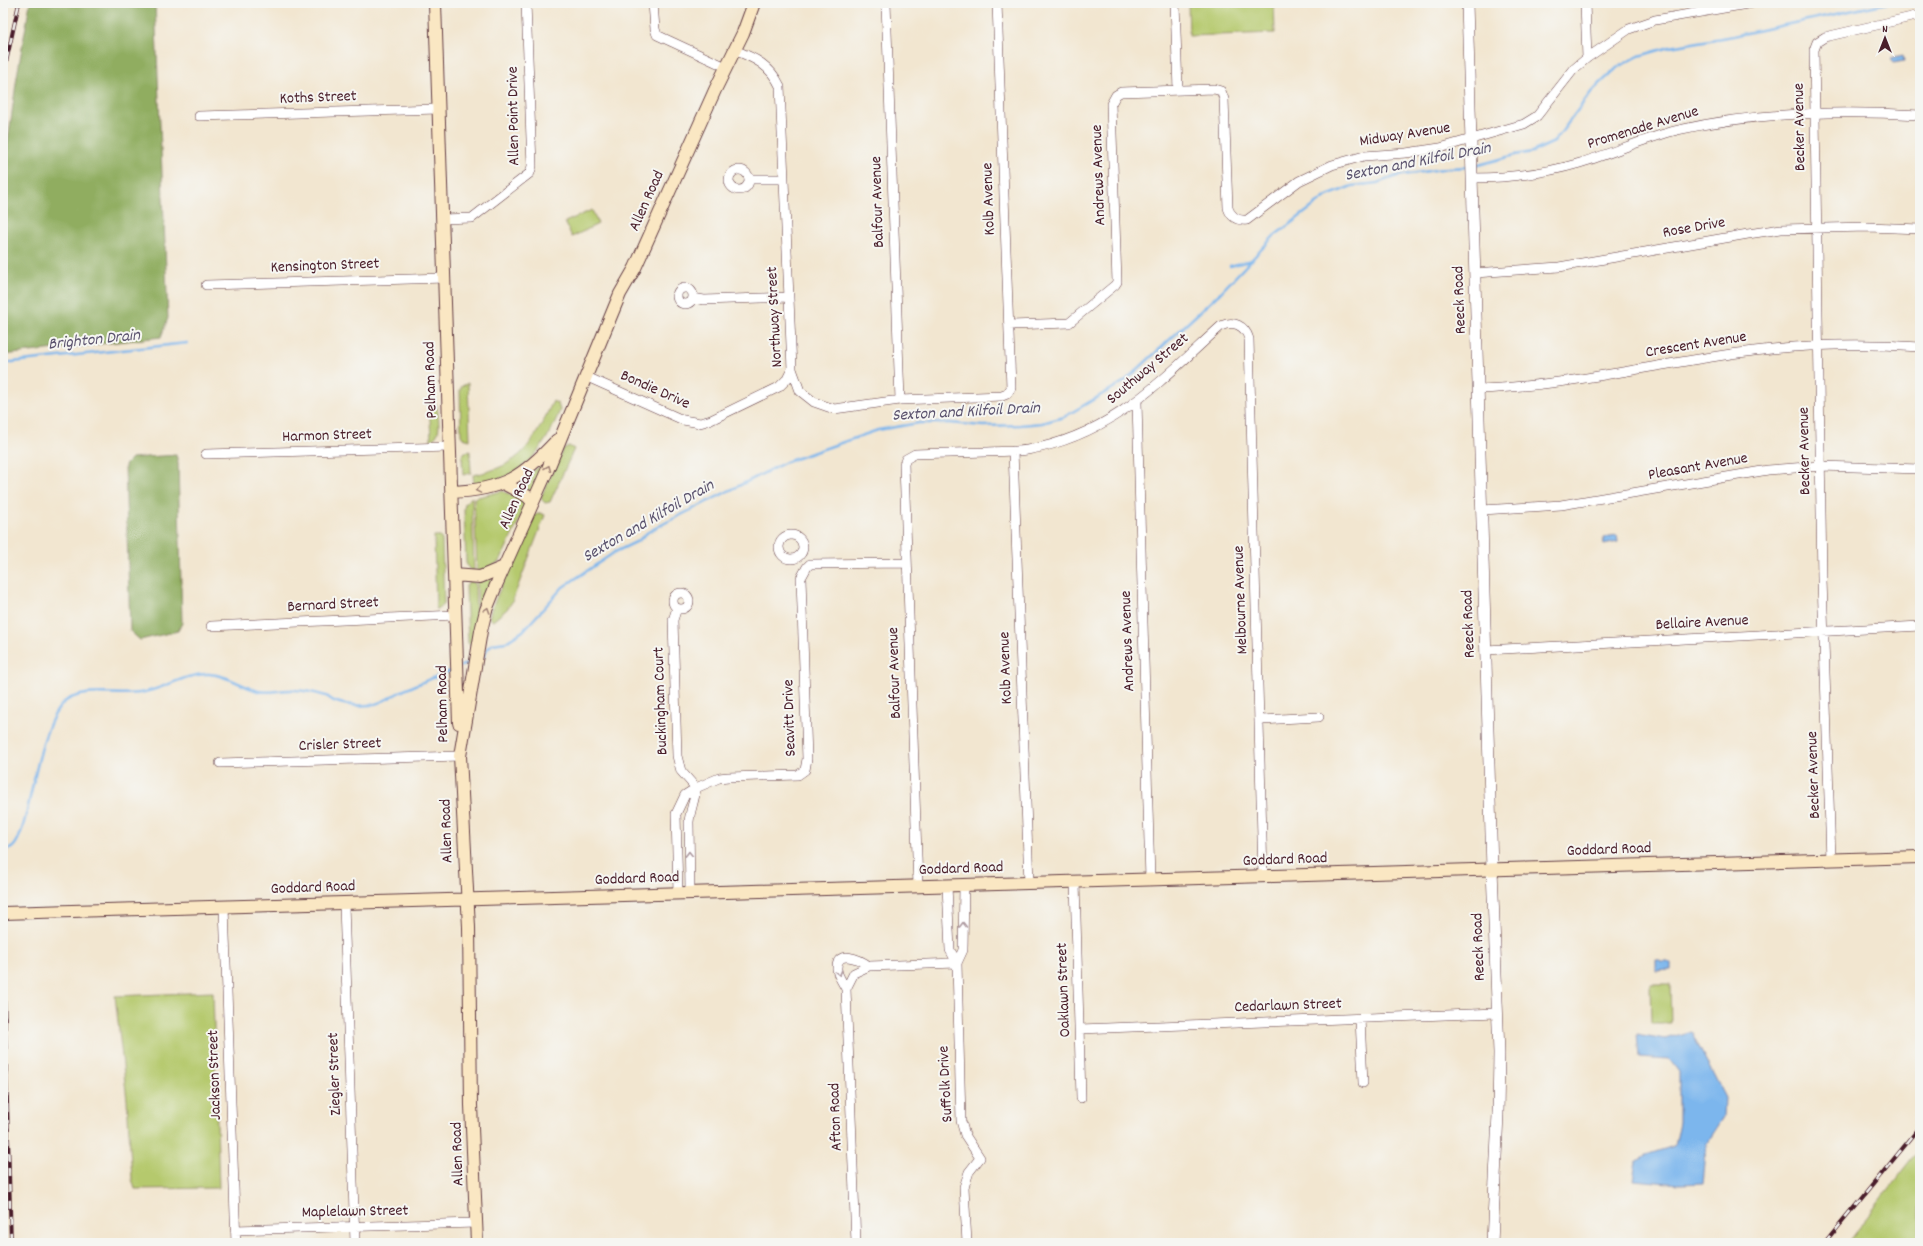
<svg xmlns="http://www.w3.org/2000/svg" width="1923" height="1246" viewBox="0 0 1923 1246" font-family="Dekko,sans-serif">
<rect width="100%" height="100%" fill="#f6f6f2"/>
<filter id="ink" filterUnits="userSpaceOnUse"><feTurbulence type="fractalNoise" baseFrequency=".025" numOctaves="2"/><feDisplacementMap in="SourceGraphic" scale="8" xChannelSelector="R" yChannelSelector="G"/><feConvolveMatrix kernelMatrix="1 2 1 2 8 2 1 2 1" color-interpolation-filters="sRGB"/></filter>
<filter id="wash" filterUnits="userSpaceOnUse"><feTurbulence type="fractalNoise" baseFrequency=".012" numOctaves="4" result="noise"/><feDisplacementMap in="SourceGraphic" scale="16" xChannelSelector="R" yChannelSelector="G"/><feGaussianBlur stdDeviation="0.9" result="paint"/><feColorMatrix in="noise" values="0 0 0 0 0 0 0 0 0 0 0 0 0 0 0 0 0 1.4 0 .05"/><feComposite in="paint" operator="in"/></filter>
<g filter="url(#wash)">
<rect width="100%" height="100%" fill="#f2e6d0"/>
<path fill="#b5c96d" stroke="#80744c" d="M1188,3H1274L1275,33L1189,36Z
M592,210L598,224L572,237L565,222Z
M468,383L470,440L463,438L461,435L460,390L462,386Z
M429,401H433L437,406C438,417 443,435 431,440Z
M553,401L558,404L560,410C550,436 534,464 507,476C497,481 485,482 474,485L473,475C522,466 533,443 553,401Z
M569,446L574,449L550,502L545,503L542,500L541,497L563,449Z
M470,451L471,473L463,475L462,456L465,452Z
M542,464L544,465L532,493L517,484Z
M502,491L521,499L526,506L500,561L488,569L477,572L474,498Z
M472,497L474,569V571L469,569L466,563L464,510L465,503Z
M540,513L545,515L512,602L507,609L493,621L489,618L491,610L532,516Z
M434,536H439L442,540L444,603L440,608L436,609Z
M492,578L480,615H478L477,581Z
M470,581L475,583L476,616L479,618L471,646L468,643L466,586Z
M1650,984H1670L1671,1023H1651Z
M213,992L219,1188L135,1189L132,1179L127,1100L115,996Z
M1920,1149V1243H1847Z"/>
<path fill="#90ad60" stroke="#6d6646" d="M30,3H155L168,318L161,337L3,355V177L17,76Z
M176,455L178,462L182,623L178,631L140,640L130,631L125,465L132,458Z"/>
<path fill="#7cb6ed" stroke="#636a8c" d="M1903,55L1904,61L1893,63L1891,58Z
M1617,535L1618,542L1604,545L1603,537Z
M1656,960H1659L1660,962H1671V970L1656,971Z
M1691,1031L1725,1098L1724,1117L1707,1143L1703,1183L1681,1184L1633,1180L1636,1162L1649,1154L1674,1146L1679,1122V1072L1669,1059L1639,1057L1637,1034L1665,1039Z"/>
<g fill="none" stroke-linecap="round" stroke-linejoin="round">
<path stroke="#7cb6ed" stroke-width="2.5" d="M1475,166L1515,155L1532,152L1554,142L1592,91L1618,67L1639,56L1670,47L1733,36L1887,3
M1230,266L1252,260
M3,363L187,343
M481,657L484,656L487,649L492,644L506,642L523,631L563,587L615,552L638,541L648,532L665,523L786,462L878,430L919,423H950L983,426L1020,425L1042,423L1064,417L1125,381L1219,294L1274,236L1327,196L1352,186L1377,183L1397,176L1448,168L1468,167
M461,666L471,662
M9,849C32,845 33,713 71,698C93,689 117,696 140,693C164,690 184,673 209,674C227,675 241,686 258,691C269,694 282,689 293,690C304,690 316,693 326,696C329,697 331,700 334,701C344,705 359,706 370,705C381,704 390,697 400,692C417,684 435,677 453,670"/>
</g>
</g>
<g filter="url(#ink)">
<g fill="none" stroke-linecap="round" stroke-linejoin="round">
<g stroke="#633d44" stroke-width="10">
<path id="minor" d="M653,3L655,29L657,35L726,67
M886,3L900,400
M1175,3L1178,90
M1585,3L1587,58
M734,50C755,58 770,65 780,86L792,369L800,391L814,402L834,409L900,400L1002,396L1007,394L1011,388L997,3
M199,116L438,109
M729 180a10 10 0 1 1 20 0a10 10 0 1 1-20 0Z
M1473,178C1508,178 1546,173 1580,163C1613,153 1645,138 1678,130C1757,112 1839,110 1920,115
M749,179H784
M442,219L472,218L530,173L532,166L526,3
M1475,273L1559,267L1748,234L1781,229L1868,227L1920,229
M206,285L445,278
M677 296a8 8 0 1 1 16 0a8 8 0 1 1-16 0Z
M693,298L704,300L789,297
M1009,325L1069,323L1115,285L1117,282L1111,104L1116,95L1121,92L1214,89L1221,91L1224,99L1228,208C1231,217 1237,221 1247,220L1299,181L1332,165L1364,156L1406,153L1440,148L1524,124L1537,116L1574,69L1587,58L1629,29L1655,20L1753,3
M585,376L683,420L700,423L711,420L779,387L787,379L792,369
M1479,389C1572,386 1662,362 1754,351C1809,344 1865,343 1920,347
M1137,402L1150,880
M1013,451L1029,883
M206,454L449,447
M1482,510L1561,505L1768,470L1820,466L1920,469
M779 547a12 12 0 1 1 24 0a12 12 0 1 1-24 0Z
M807,567L810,564L906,563
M673 601a8 8 0 1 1 16 0a8 8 0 1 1-16 0Z
M677,608L673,620L677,756L681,771L696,788L719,778L728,777L798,775L805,770L807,759L801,578L807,567
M211,626L456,615
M1486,650L1920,626
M1260,720L1319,717
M220,763L460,756
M1831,860L1822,579L1814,50L1817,42L1825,37L1920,15
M1075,882L1081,1098
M964,885L963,950L957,963L961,1121L965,1135L980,1158L969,1172L964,1187L967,1243
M918,886L904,464L906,459L915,454C938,453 961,453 985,452C999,451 1013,452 1027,450C1113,435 1160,381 1221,326C1233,320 1245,325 1249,339L1263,876
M947,886L950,950L957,963
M678,893L676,814L685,795L696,788C695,800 690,810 689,822L690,893
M344,904L355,1243
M224,907L236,1243
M846,989C843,983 837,975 837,969C836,948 861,960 869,966
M1360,1018L1363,1083
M1080,1029L1497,1013
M235,1230L476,1223
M856,1243L846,989L854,973L869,966L957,963"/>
</g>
<g stroke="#633d44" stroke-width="12">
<path id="tertiary" d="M1467,3L1492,869L1499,1053L1498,1114L1492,1243"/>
</g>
<g stroke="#633d44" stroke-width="14">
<path id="secondary" d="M435,3L459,723
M503,483L527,496L533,502
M451,492C503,490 523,477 557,440
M454,575L480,577L504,567
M3,913L1920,857
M477,1243L471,1105L469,927L460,756L481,631L486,610L497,583L547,471L620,294L635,268L715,90L743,33L754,3"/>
</g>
<use href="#minor" stroke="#fff" stroke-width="9"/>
<use href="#tertiary" stroke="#fff" stroke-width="11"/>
<use href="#secondary" stroke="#fae7c3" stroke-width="12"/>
<g stroke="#4a1f2b" stroke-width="4">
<path id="rail" d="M3,76L19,3
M3,960L11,1243
M1825,1243L1920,1127"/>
</g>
<use href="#rail" stroke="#f6f6f2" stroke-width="2.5" stroke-dasharray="8" stroke-linecap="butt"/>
</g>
<defs><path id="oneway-chevron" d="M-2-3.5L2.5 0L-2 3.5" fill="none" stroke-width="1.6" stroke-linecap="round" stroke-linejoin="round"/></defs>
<g stroke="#a28377">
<use href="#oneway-chevron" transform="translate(548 468) rotate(-68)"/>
<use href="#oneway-chevron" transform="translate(478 490) rotate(170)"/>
<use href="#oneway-chevron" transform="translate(487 610) rotate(-72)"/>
</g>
<g stroke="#ae9aa0">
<use href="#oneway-chevron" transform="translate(689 854) rotate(-91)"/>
<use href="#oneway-chevron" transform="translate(963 925) rotate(-90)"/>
<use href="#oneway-chevron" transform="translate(839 973) rotate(75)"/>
</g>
</g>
<g text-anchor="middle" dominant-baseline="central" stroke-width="4" stroke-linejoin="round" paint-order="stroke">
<g font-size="16" fill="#4a1f2b" stroke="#f6f6f2">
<text transform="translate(318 98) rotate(-2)">Koths Street</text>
<text transform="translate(514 116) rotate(-91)">Allen Point Drive</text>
<text transform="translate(1800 127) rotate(-91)">Becker Avenue</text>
<text transform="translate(1643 128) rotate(-17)">Promenade Avenue</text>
<text transform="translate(1405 135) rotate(-9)">Midway Avenue</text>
<text transform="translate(1099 175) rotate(-92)">Andrews Avenue</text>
<text transform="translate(989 199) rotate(-92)">Kolb Avenue</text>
<text transform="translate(647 201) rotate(-66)">Allen Road</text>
<text transform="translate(878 202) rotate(-92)">Balfour Avenue</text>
<text transform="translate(1694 228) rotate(-10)">Rose Drive</text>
<text transform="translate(325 266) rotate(-2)">Kensington Street</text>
<text transform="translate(1460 300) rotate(-92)">Reeck Road</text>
<text transform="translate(775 317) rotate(-93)">Northway Street</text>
<text transform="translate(1696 345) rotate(-9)">Crescent Avenue</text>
<text transform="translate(1148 369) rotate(-40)">Southway Street</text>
<text transform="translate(431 380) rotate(-92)">Pelham Road</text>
<text transform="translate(655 390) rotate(24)">Bondie Drive</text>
<text transform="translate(327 436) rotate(-2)">Harmon Street</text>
<text transform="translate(1805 451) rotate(-91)">Becker Avenue</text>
<text transform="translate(1698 467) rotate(-10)">Pleasant Avenue</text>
<text transform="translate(517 499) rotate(-66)">Allen Road</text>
<text transform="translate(1241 600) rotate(-92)">Melbourne Avenue</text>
<text transform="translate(333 605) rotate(-3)">Bernard Street</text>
<text transform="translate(1702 623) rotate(-3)">Bellaire Avenue</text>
<text transform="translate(1469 624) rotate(-92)">Reeck Road</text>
<text transform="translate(1128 641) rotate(-92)">Andrews Avenue</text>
<text transform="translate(1006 668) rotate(-92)">Kolb Avenue</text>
<text transform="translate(895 673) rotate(-92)">Balfour Avenue</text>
<text transform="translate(661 701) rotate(-92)">Buckingham Court</text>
<text transform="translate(443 704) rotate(-91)">Pelham Road</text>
<text transform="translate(790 718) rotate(-92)">Seavitt Drive</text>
<text transform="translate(340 745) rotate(-2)">Crisler Street</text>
<text transform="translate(1814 775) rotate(-92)">Becker Avenue</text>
<text transform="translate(447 831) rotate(-92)">Allen Road</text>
<text transform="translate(1609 850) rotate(-2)">Goddard Road</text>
<text transform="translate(1285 860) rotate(-2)">Goddard Road</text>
<text transform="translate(961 869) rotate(-2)">Goddard Road</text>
<text transform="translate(637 879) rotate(-2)">Goddard Road</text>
<text transform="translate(313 888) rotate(-2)">Goddard Road</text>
<text transform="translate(1479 947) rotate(-92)">Reeck Road</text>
<text transform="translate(1064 990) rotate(-92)">Oaklawn Street</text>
<text transform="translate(1288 1006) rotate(-2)">Cedarlawn Street</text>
<text transform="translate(335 1074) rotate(-92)">Ziegler Street</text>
<text transform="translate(215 1075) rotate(-92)">Jackson Street</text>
<text transform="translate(946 1084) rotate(-93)">Suffolk Drive</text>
<text transform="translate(836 1117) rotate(-92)">Afton Road</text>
<text transform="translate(458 1154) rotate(-92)">Allen Road</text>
<text transform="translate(355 1212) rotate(-1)">Maplelawn Street</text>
</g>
<g font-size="17" font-style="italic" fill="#5c546f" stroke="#f6f6f2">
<text transform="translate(1418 163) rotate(-11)">Sexton and Kilfoil Drain</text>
<text transform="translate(94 341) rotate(-6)">Brighton Drain</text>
<text transform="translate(966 413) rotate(-3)">Sexton and Kilfoil Drain</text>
<text transform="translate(649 522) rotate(-30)">Sexton and Kilfoil Drain</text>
</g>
</g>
<rect width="1923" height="1246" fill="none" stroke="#f6f6f2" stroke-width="16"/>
<g transform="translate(1885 38)" stroke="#f6f6f2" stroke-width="3" paint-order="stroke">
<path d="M0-3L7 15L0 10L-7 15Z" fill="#4a1f2b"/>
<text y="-6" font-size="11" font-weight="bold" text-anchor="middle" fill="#4a1f2b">N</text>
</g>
</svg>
